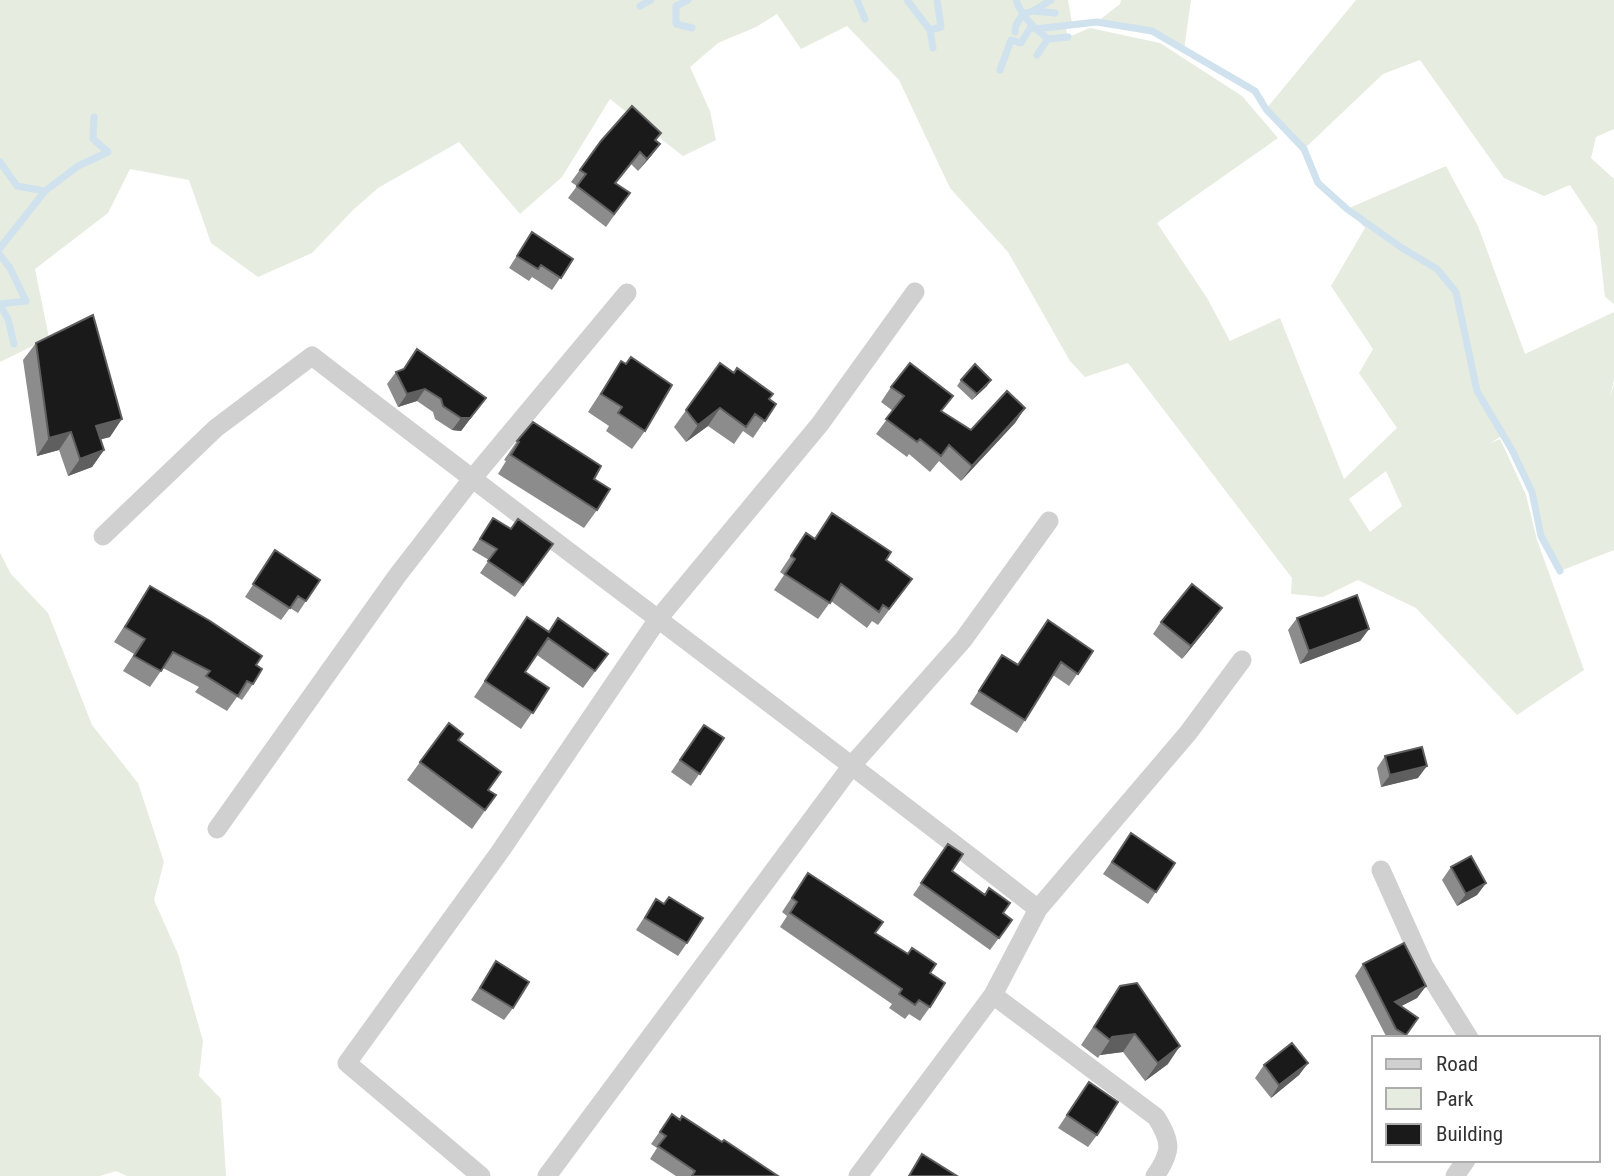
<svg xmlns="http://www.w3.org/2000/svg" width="1614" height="1176" viewBox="0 0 1614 1176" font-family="'Roboto Condensed',sans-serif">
<rect width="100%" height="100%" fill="#fff"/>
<path fill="#e6ecdf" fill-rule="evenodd" d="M0,0H1068L1072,23L1066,29L1068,37L1090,28L1160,43L1242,96L1278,138L1157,223L1207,298L1230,341L1280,318L1344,479L1397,428L1359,373L1373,349L1331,286L1365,228L1347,209L1446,166L1478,226L1525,354L1614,312V380L1609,400L1614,384V550L1560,571L1541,536L1532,492L1503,435L1489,444L1500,439L1526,495L1537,540L1584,670L1517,715L1416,608L1358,580L1323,597L1291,594L1292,578L1128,363L1085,377L1070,361L1008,252L950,188L899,80L847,26L801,49L777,14L756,27L718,43L690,67L710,111L716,140L683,156L610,99L562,177L520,214L459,142L378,188L352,211L312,253L258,277L211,243L189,180L130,169L108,213L35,269L49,338L0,362ZM1386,471L1402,506L1370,532L1349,499Z
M1121,0H1191L1184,50L1152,31L1097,22L1120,4Z
M1356,0H1614V129L1596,137L1591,158L1614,179V304L1605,297L1597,226L1570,185L1544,196L1504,178L1420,60L1383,74L1304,149L1266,109Z
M0,553L11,574L48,613L92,725L138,783L164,862L154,900L178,954L203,1041L199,1076L221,1099L226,1176H127L116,1171L100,1176H0Z"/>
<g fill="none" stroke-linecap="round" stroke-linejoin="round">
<path stroke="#cfe2ee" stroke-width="7" d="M688,0L676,6V24L692,28
M857,0L865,19
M907,0L930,30
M1016,0C1021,16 1035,29 1048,39L1068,37
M640,6L651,0
M1033,11L1055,13
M1035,29L1097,22L1152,31L1255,91L1266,109L1304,149L1318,183L1347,209L1402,248L1437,269L1456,292L1477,391L1512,450L1532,492L1541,536L1560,571
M1015,32L1016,25L1023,14L1033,11L1051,0
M933,48L930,30L941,27L937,0
M1037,55L1048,39
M1000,70L1011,40L1021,43L1032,25
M0,162L17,186L45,191L0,248
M45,191L78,166L108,152L93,139L94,117
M0,255L10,268L26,301L0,304
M0,305L8,319L14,344"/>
<path stroke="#d0d0d0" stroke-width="19" d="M103,536L216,428L312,356C553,542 798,722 1038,909
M217,829L397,576L472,479L627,293
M1381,870L1424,966L1469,1038
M993,995L1156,1117C1172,1142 1172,1152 1155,1176
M481,1176L347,1063L499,853L658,619L820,424L915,292
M547,1176L853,764L963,640L1049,521
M858,1176L993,995L1038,909L1188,733L1242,660
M1455,1176L1466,1160"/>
</g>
<path fill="#8c8c8c" d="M661,133L656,140L660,144L651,156L638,171L631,164L616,183L630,193L606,227L568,198L577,186L571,182L601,141Z
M532,232L573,259L552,290L532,277L529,281L509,268Z
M36,343L110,437L101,439L104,450L92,467L68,476L59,450L37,456L23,360Z
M417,349L477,410L461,431L452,430L435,419L433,412L417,401L398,407L387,384L396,372L403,369Z
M621,361L645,431L632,449L606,431L609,426L588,412Z
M720,363L776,404L753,438L743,431L734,444L708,426L686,442L674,427Z
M961,380L987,386L972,400L957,386Z
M891,387L941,412L971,430L1025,408L1015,423L961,481L939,461L930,472L909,454L907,457L876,434L893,411L881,402Z
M517,441L597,510L584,528L498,474L506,461L504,460Z
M832,513L886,560L912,579L878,625L872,621L867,628L831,601L818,619L774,590L784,575L780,572L806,533L815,539Z
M493,518L511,529L553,544L515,597L480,573L489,560L472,550Z
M267,563L306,601L298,613L290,608L281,620L245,597Z
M150,586L256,665L253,684L242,700L237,697L227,711L195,692L199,687L163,668L150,687L123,671L134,654L114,642Z
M558,618L608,654L583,688L537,655L525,672L549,688L521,729L474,697L516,634L548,632Z
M1297,618L1369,629L1360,641L1300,664L1288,630Z
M1213,621L1182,659L1153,634L1161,622Z
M1093,651L1069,686L1053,675L1017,733L970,704L1002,655L1018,664Z
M704,725L724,738L691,786L671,772Z
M458,740L501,772L489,790L496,795L472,829L407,780L420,762Z
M1385,756L1418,778L1381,787L1377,768Z
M1131,833L1175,863L1148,904L1103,874Z
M948,844L952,871L1003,913L1012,920L990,950L913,895Z
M1451,867L1486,883L1477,895L1457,906L1442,880Z
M808,873L875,933L930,973V1007L920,1021L909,1014L905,1019L889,1008L892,1004L780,927L787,916L782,912Z
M656,899L687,943L678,956L636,930Z
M496,961L513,1008L504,1020L471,1000Z
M1363,964L1426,986L1417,998L1401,1006L1418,1018L1405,1038H1387L1355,976Z
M1120,986L1168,1064L1145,1081L1123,1052L1100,1055L1098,1058L1081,1045Z
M1308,1063L1299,1075L1271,1098L1255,1078L1264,1065Z
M1080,1095L1097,1135L1088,1147L1058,1128Z
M672,1114L722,1142L778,1176H676L650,1159L657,1148L651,1144Z"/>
<path fill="#5f5f5f" d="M660,144L651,156L638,171L647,159Z
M991,380L987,386L972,400L977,394Z
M425,389L417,401L398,407L407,394Z
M486,398L461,431L452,430L461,418Z
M720,408L708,426L686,442L698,425Z
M1025,408L1015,423L961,481L972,466Z
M122,419L110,437L84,444L96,426Z
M71,432L59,450L37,456L49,438Z
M104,450L92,467L68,476L80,459Z
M1222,608L1213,621L1182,659L1191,646Z
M1369,629L1360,641L1300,664L1309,651Z
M1427,766L1418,778L1381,787L1390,775Z
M1486,883L1477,895L1457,906L1466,894Z
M1426,986L1417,998L1388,1013L1395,1002Z
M1135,1034L1123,1052L1100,1055L1112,1037Z
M1180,1046L1168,1064L1145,1081L1158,1063Z
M1308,1063L1299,1075L1271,1098L1279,1085Z"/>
<path fill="#1a1a1a" stroke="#5f5f5f" stroke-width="2" d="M632,106L661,133L655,140L660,144L647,159L640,152L615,183L630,193L614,214L577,186L586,174L580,170L601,141Z
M532,232L573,259L561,278L541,265L538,269L517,256Z
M93,315L122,419L96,426L104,450L80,459L71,432L49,438L36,343Z
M417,349L486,398L470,418H461L443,406L441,399L425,389L407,394L396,372L404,369Z
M631,357L672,385L645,431L618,413L622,407L601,394L621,361L626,364Z
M720,363L734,373L737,368L773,394L769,399L776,404L765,421L755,414L746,427L720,408L698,425L686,410Z
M910,363L953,396L941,411L971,430L1007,391L1025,408L972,466L949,445L941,456L920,439L917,442L886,419L904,396L891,387Z
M975,364L991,380L977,394L961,380Z
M533,422L601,466L594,479L610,489L597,510L511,455L519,442L517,441Z
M832,513L891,552L886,560L912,579L889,609L883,605L879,612L841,584L830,603L785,574L795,559L791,556L806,533L815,539Z
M493,518L511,529L518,519L553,544L523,585L488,561L497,549L480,539Z
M275,550L320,580L306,601L298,596L290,608L253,584Z
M1192,584L1222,608L1191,646L1161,622Z
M150,586L210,621L262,656L256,665L262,669L253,684L247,681L238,696L206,676L210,671L173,652L161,671L134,656L145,639L125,627Z
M1357,595L1369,629L1309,651L1297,618Z
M527,617L549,632L558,618L608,654L595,671L548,638L525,672L549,688L533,713L485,681Z
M1048,620L1093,651L1078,674L1061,662L1025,720L979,691L1002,655L1018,665Z
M449,723L463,734L458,740L501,772L488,790L496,795L485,810L420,762Z
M704,725L724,738L700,774L680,760Z
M1422,747L1427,766L1390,775L1385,756Z
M1131,833L1175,863L1156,892L1112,862Z
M948,844L963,854L952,871L985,895L989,888L1010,903L1003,913L1012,920L999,938L921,883Z
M1471,856L1486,883L1466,894L1451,867Z
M808,873L883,922L875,933L908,954L912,948L936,964L930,973L945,983L930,1007L919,1000L915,1005L899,994L902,989L790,913L797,902L792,898Z
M669,897L703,918L687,943L645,918L656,899L664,904Z
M1404,943L1426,986L1395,1002L1418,1018L1406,1035L1396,1029L1363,964Z
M496,961L529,982L513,1008L480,988Z
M1137,983L1180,1046L1158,1063L1135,1034L1112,1037L1110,1040L1094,1027L1120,986Z
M1292,1043L1308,1063L1279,1085L1264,1065Z
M1089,1082L1118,1102L1097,1135L1067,1115Z
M672,1114L680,1120L682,1116L722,1142L724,1140L778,1176H692L695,1171L658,1146L666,1136L660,1132Z
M922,1154L957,1176H909Z"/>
<rect x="1372" y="1036" width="228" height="126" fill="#ffffff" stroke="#adadad" stroke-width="2"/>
<rect x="1386" y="1059" width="35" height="10" fill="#d0d0d0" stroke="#adadad" stroke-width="2"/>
<text x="1436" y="1071" font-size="21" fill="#333333">Road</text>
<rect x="1386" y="1088" width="35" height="21" fill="#e6ecdf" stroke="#adadad" stroke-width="2"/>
<text x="1436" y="1106" font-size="21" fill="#333333">Park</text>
<rect x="1386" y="1124" width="35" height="21" fill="#1a1a1a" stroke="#adadad" stroke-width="2"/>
<text x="1436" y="1141" font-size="21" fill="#333333">Building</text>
</svg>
